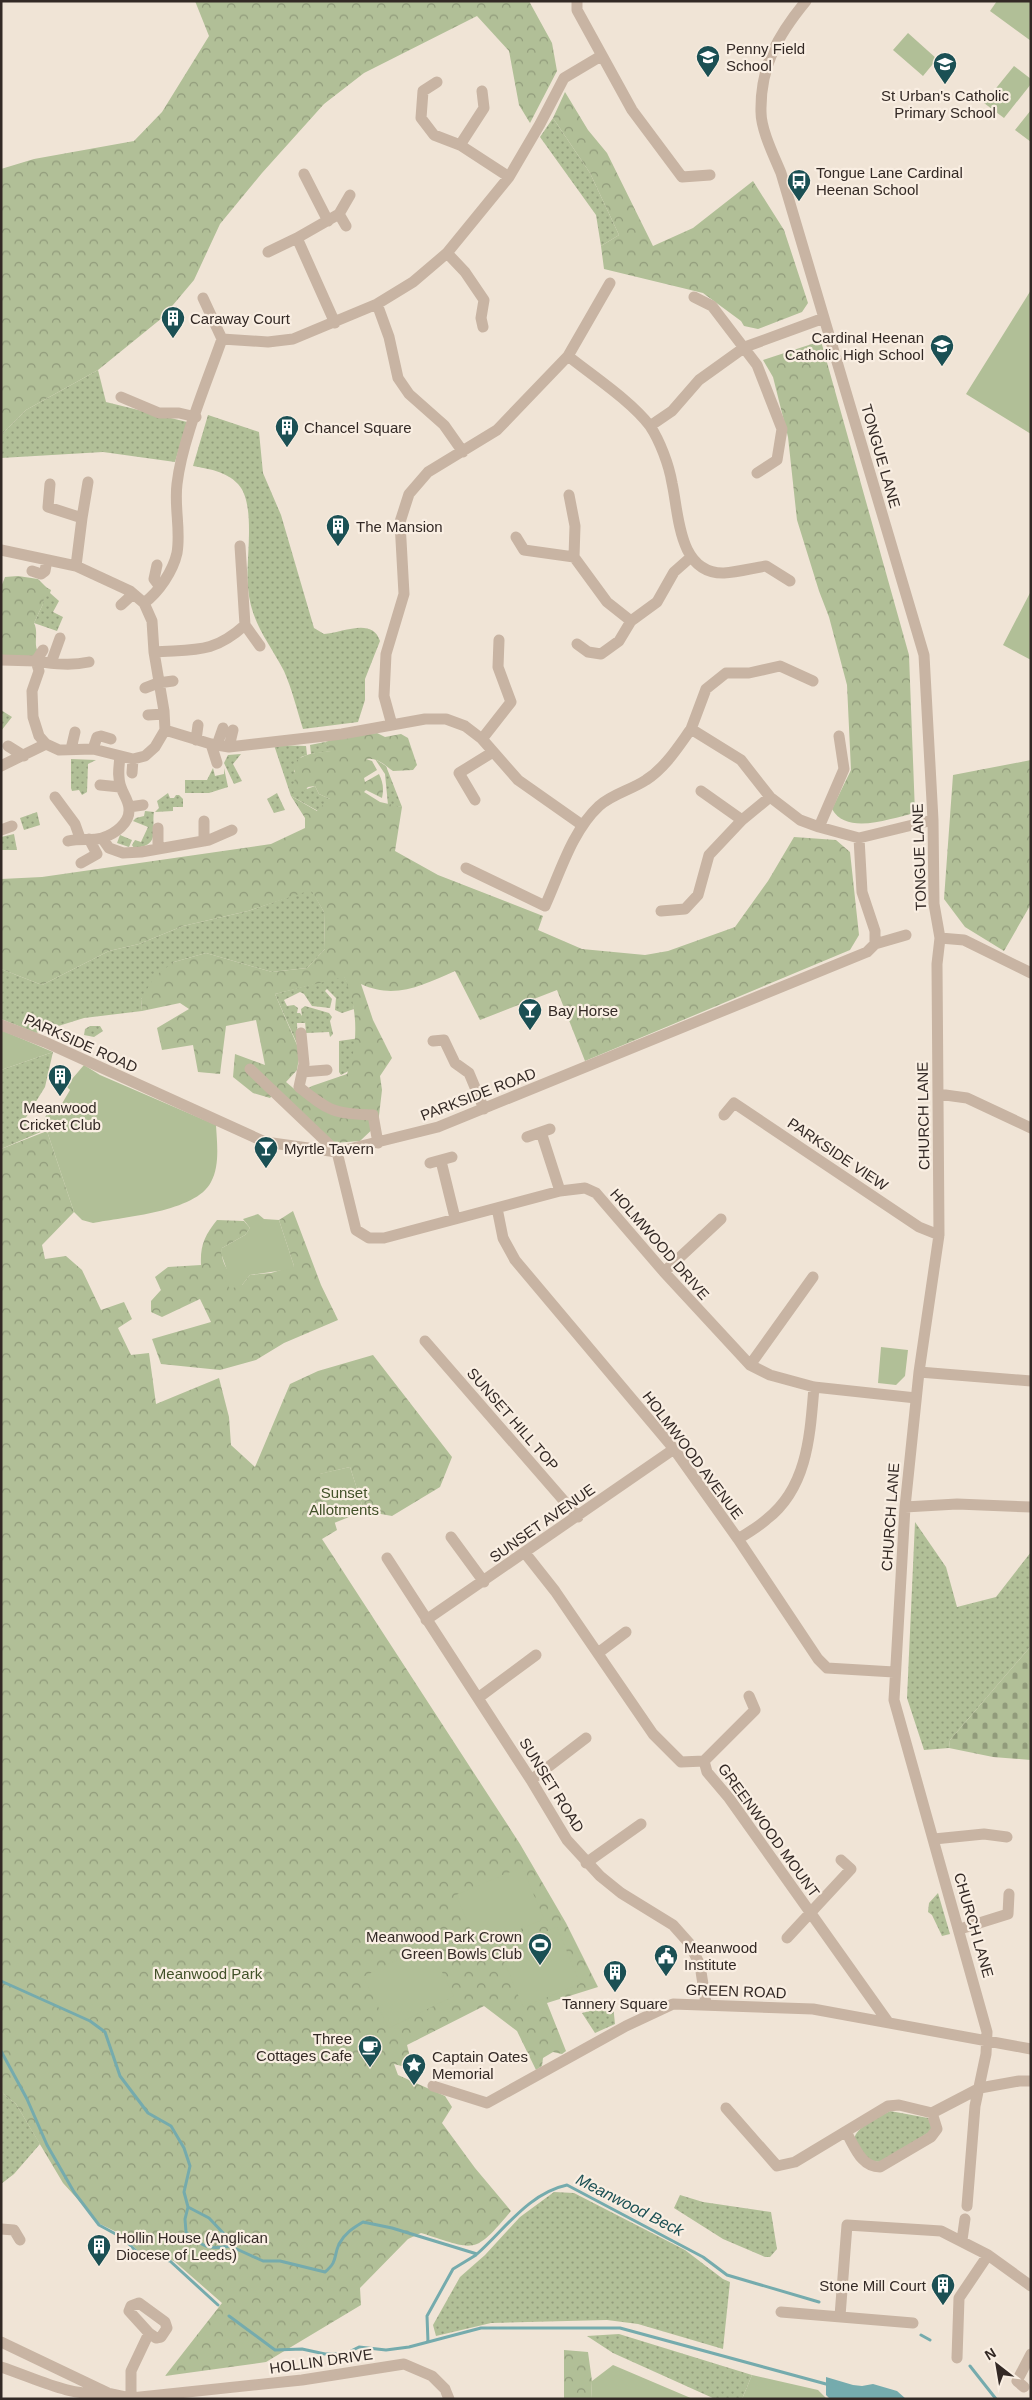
<svg xmlns="http://www.w3.org/2000/svg" width="1032" height="2400" viewBox="0 0 1032 2400" font-family="Helvetica,sans-serif">
<defs>
<pattern id="grass-dots" width="8" height="8" patternUnits="userSpaceOnUse" patternTransform="scale(1.25)"><rect width="8" height="8" fill="#b1bf97"/><path d="M2 2h.1M6 6h.1" fill="none" stroke="#919b7b" stroke-width="1.8" stroke-linecap="round"/></pattern>
<pattern id="forest-crowns" width="20" height="18" patternUnits="userSpaceOnUse" patternTransform="scale(1.25)"><rect width="20" height="18" fill="#b1bf97"/><path d="M2 6a3 3 0 1 1 6 0M12 15a3 3 0 1 1 6 0" fill="none" stroke="#919b7b"/></pattern>
<pattern id="cemetery-stones" width="16" height="16" patternUnits="userSpaceOnUse" patternTransform="scale(1.25)"><rect width="16" height="16" fill="#b1bf97"/><path d="M2 7V4a2 2 0 0 1 4 0v3zM10 15v-3a2 2 0 0 1 4 0v3z" fill="#919b7b"/></pattern>
</defs>
<rect width="100%" height="100%" fill="#f0e4d6"/>
<path fill="url(#grass-dots)" d="M553,118L590,173L619,235L601,246L596,215L540,137Z
M98,370L106,402L187,422L175,462L103,452L1,458V435L26,410Z
M208,415L259,432L263,473L281,515L314,628L324,634C343,633 372,617 380,641L365,679V700L358,722L303,729C297,710 292,689 284,671C269,642 251,623 248,588C245,562 257,504 238,484C226,471 208,469 193,466Z
M44,586L51,590L50,593L59,601L53,612L63,617L57,631L34,623L43,604Z
M1,710L12,717L1,731Z
M325,742L332,751L311,754L310,745Z
M274,745L306,746L307,755L301,757L294,771L307,789L315,786L319,794L330,799V804L318,811L291,796Z
M241,754L233,764L242,781L234,784L224,763L228,755Z
M71,759L96,760L88,764L87,792L82,795L79,790L72,791L71,788Z
M375,759L386,766L402,807L388,805L385,774Z
M213,768L215,776L224,774V768L228,787L209,793H185V780H207Z
M168,793L170,798H174L176,795H179L183,799V807H173V811L155,812L159,808L157,801Z
M277,793L285,810L274,813L267,799Z
M145,811L154,812C151,828 162,846 134,848L132,845L135,840L141,842L148,827L133,821L136,818L144,816Z
M37,812L40,825L24,830L20,818Z
M14,834L17,850H1V837Z
M120,835L132,840L129,847L117,843Z
M311,889L324,912L325,949L307,968L272,972L206,953L174,962L141,999L142,1011L84,1018L36,1033L1,1019V969L42,985L109,951L139,944L183,926L248,911Z
M344,976L352,993L354,1009L342,1013L335,1010L336,998L327,989L325,991L332,999L330,1008L312,1006L304,994L300,992L284,1000L287,1006L294,1005L298,1008L297,1013H300L302,1016L301,1009L305,1006L329,1013L332,1017L330,1021L333,1034L330,1037L329,1032L306,1033L305,1021V1023H297L298,1046L275,994Z
M90,1026H100L103,1031L94,1037L84,1035L85,1029Z
M367,1037L364,1063L341,1075L339,1072V1041Z
M53,1052L45,1087L25,1119L43,1123L50,1128L1,1149V1070Z
M915,1522L946,1567L957,1607L996,1597L1031,1552V1646L950,1740L949,1748L924,1750L907,1698Z
M938,1893L950,1934L942,1936L932,1915L928,1912L929,1903Z
M613,2005L615,2024L595,2033L582,2013Z
M1,2092L16,2104L40,2144L14,2174L1,2184Z
M890,2111L928,2118L931,2125V2131L881,2162L870,2161C866,2155 857,2148 855,2141C851,2129 881,2116 890,2111Z
M554,2192L574,2193L685,2250L723,2279L730,2282L723,2349L638,2324L607,2320L491,2323L436,2336L433,2325L460,2277L485,2255L520,2217Z
M680,2195L703,2202L771,2212L777,2249L770,2257H765L723,2239L674,2208Z
M619,2334L752,2375L742,2399H715L613,2353L587,2336Z"/>
<path fill="url(#forest-crowns)" fill-rule="evenodd" d="M195,1H529L552,43L557,71L530,123L519,105L509,51L477,16L364,73L324,104L262,173L220,224L194,280L162,318L98,370L26,410L1,435V169L34,159L134,141L162,112L209,36Z
M565,92L588,130L607,153L653,246L693,228L753,181L784,230L808,303L802,312L758,329L744,326L741,321L703,293L604,269L601,246L619,235L590,173L553,118Z
M821,341L909,655L915,813C891,818 847,836 832,809L851,770L847,685L829,617L819,591L797,520L788,437L773,377L763,360Z
M18,576L38,579L46,587L43,604L34,623C39,633 33,643 38,652L31,657L3,656L1,653V587L5,577Z
M377,733L385,737L401,734L408,738L417,765L413,770L393,771C384,765 378,757 366,759L372,761L377,770L364,778L365,782L379,774C383,782 384,789 382,798L366,790L364,792L380,802L402,807L395,851L438,875L543,916L538,930L582,949L645,955L668,951L735,927L768,881L794,837L836,840L850,852L859,935L850,950L585,1061L557,990L480,1020L455,971C423,985 395,1000 361,984L373,1020L392,1058L380,1076L382,1090L378,1124L360,1141L334,1143L278,1089L270,1098L253,1093L233,1077L235,1054L265,1065L256,1020L226,1026L220,1074L198,1072L193,1045L162,1050L157,1028L189,1009L180,1003L142,1011L141,999L155,976L174,962L206,953L272,972L307,968L325,949L324,912L311,890L248,911L183,926L139,944L109,951L42,985L1,969V879L42,877L271,844L305,828V818L291,796L317,811L325,803L330,804V799L319,794L315,786L308,787L304,791L296,789L293,785L296,776L293,765C301,753 317,753 331,751L325,742L340,737ZM344,977C358,1005 359,1045 347,1074L312,1086L299,1093L286,1082L297,1070L300,1052L275,994Z
M1031,760V904L1004,951L965,927L944,899L953,775Z
M47,1131L74,1212L42,1245L45,1259L66,1256L82,1270L101,1310L124,1302L132,1319L118,1328L131,1355L149,1353L156,1404L219,1378L229,1417L231,1445L255,1467L290,1384L318,1371L373,1355L452,1457L440,1487L392,1516L364,1511L350,1467L320,1474L337,1530L322,1539L520,1844L566,1923L598,1987L547,2003L566,2051L562,2054L553,2052L543,2058L542,2066L536,2070L517,2031L484,2006L407,2045L413,2069L394,2064L398,2075L445,2096L452,2107L442,2123L475,2168L511,2211C473,2256 476,2250 421,2233L408,2239L360,2288L361,2305L266,2362L165,2376L222,2303L174,2261L137,2250L123,2235L100,2224L63,2183L16,2104L1,2092V1149Z
M293,1211L321,1285L338,1320L284,1343L256,1360L220,1370L161,1364L152,1339L211,1322L200,1299L162,1317L151,1312V1301L161,1290L155,1277L168,1267L201,1265C200,1245 205,1235 217,1220L244,1221L250,1228L245,1235L222,1248C220,1264 231,1276 242,1285L250,1275L271,1273L294,1266L279,1220Z
M564,2350L588,2352L592,2381L591,2399H564Z"/>
<path fill="url(#cemetery-stones)" d="M1031,1646V1760L993,1757L949,1748L950,1740Z"/>
<path fill="#b1bf97" d="M997,1H1031V41L990,11Z
M908,33L937,59L923,76L893,50Z
M1014,66L1031,79V84L1004,118L984,103Z
M1031,110V142L1015,130Z
M1031,290V434L966,394Z
M1031,591V660L1003,645Z
M1,1030L53,1052L1,1070Z
M84,1065L100,1075L216,1125C217,1143 220,1166 211,1182C196,1212 123,1217 93,1223L82,1220L74,1212L47,1131L50,1128L43,1123L49,1108L57,1112L70,1090L66,1086Z
M258,1214L264,1219L279,1220L294,1266L291,1269L250,1275L242,1285L230,1289L225,1280L228,1273L221,1253L222,1248L245,1235L250,1228L243,1219Z
M881,1347L908,1350L905,1376L896,1385L878,1383Z
M350,1467L364,1511L334,1523L319,1474Z
M522,1867L544,1919L478,1947L456,1895Z
M557,1927L580,1984L523,2007L500,1951Z
M428,1944L454,1996L389,2028L363,1977Z
M613,2365L693,2399H591L592,2381Z
M752,2375L818,2390L827,2399H742Z"/>
<path fill="#75abad" d="M826,2377L853,2385L862,2386L873,2384L897,2391L906,2399H830L826,2395Z"/>
<g fill="none" stroke-linecap="round" stroke-linejoin="round">
<path stroke="#75abad" stroke-width="3" d="M1,1981L90,2021L105,2032L120,2076L148,2113L171,2126L184,2148L190,2166L184,2192L188,2207L209,2218L226,2236L230,2246L263,2261H280L325,2272C338,2261 333,2258 339,2244C345,2233 353,2228 363,2222L392,2228L477,2254C504,2230 529,2193 567,2185L703,2257L727,2275L819,2302
M1,2051L27,2099L47,2145L74,2192L99,2225L123,2238L138,2253L170,2261L218,2305
M188,2207L185,2219L186,2232C203,2247 208,2250 230,2246
M229,2316L275,2350L302,2349L325,2354H345L359,2347L386,2350L409,2347L481,2328H620L826,2384
M921,2335L930,2340
M428,2342L427,2316L453,2269L476,2255
M970,2366L996,2399"/>
<path stroke="#c8b4a3" stroke-width="11" d="M577,1V10L632,110L682,177L710,175
M806,1C778,35 760,66 761,112C761,130 774,156 781,173L924,655L933,820L934,904L940,938L937,964L939,1235L919,1372L905,1507L894,1700L987,2032L986,2054L975,2106L967,2206
M437,82L423,91L421,118L434,135L460,145L509,177
M460,145L484,108L482,91
M304,174L328,221
M339,214L346,226
M297,238L339,214L350,195
M268,252L297,238L335,323
M447,253L465,272L484,300L481,318L483,327
M694,297L712,306L757,365L782,429L777,460L757,473
M203,298L222,339
M377,304L389,337L398,378L409,394L444,425L463,452
M222,339L268,342L293,339L377,304L413,282L447,253L509,177L540,124L564,78L601,56
M568,356C593,376 631,401 650,426C660,441 669,465 672,483C679,514 678,574 724,573C738,572 753,568 766,566L790,581
M121,397L159,413H179L196,417
M650,426L672,411L699,380L745,347L824,318
M50,484L48,507L82,518L76,566
M569,495L575,526L574,557
M82,518L88,482
M516,537L524,550L574,557L607,602L631,621
M1,550L76,566L130,591L144,603L152,621L154,652L164,711L165,730
M157,565L154,579L160,587
M32,571L41,574L45,571L47,560
M144,603C159,592 173,571 177,553C181,530 174,507 177,484C182,440 207,382 222,339
M121,605L133,594
M245,625L260,646
M577,644L588,652L601,654L619,641L631,621L657,602L674,572L691,557
M43,650L36,661C55,664 71,666 89,662
M154,652C195,649 213,654 245,625L240,546
M1,660L36,661L39,671L32,691L33,717L39,736L46,744L59,750L93,749L133,759L145,756L155,747L165,730L211,744L229,747L342,734L425,719H446L465,726L482,739L518,780L582,825
M51,663L60,638
M145,688L158,683L173,681
M148,715L164,714
M392,725L384,696L386,654L404,594L400,522L409,494L428,472L497,430L568,356L610,283
M691,729L706,689L726,673H749L780,666L813,681
M482,739L511,702L498,667L499,640
M196,740L198,725
M211,744L217,763
M217,745L223,728
M8,746L24,756
M229,747L233,730
M71,749L75,732
M93,749L97,737L101,736L111,739
M1,766L46,744
M132,773L133,759
M100,785L120,787
M701,791L742,820
M55,797L75,824L80,838
M475,800L459,773L493,752
M129,807L143,805
M204,821V841
M819,827L844,769L839,736
M158,828V848
M1,830L12,826
M102,838L109,848L123,853L141,852L209,840L232,830
M68,841C80,838 92,841 102,838C115,834 130,823 129,809C129,801 123,794 121,787C117,777 119,767 120,756
M81,863L97,854L89,839
M466,868L545,906C560,873 572,831 599,806C612,794 631,790 646,780C665,768 678,747 691,729L741,760L770,797L800,820L819,827L859,838L933,820
M661,911L685,909L698,895L709,855L742,820L770,797
M940,938L964,940L1031,973
M875,944L906,935
M1,1025L45,1042L265,1142L337,1152L438,1127L867,952L875,944V931L862,892L859,838
M301,1033L304,1064L299,1087C329,1111 334,1114 373,1115L378,1143
M433,1041L444,1040L455,1063L469,1073L484,1109
M250,1069L337,1152L356,1230L369,1238H384L560,1191L585,1188L596,1193L664,1272L750,1365L770,1375L814,1387L916,1398
M302,1072L327,1070
M938,1094L967,1098L1031,1128
M724,1115L734,1103L919,1227L939,1235
M541,1132L560,1191
M527,1137L550,1129
M441,1161L455,1218
M430,1163L452,1157
M497,1208L503,1238L515,1260L674,1449L738,1539L818,1659L827,1668L894,1672
M664,1272L721,1219
M425,1341L578,1517
M750,1365L813,1277
M919,1372L1031,1381
M905,1507L957,1504L1031,1507
M451,1537L484,1582
M738,1539C748,1533 758,1527 767,1519C808,1487 810,1434 814,1387
M525,1553L555,1591L653,1734L681,1762L704,1761L707,1772L729,1798L888,2022
M387,1558L531,1780L567,1840L600,1876L621,1893L673,1925L689,1943L700,1965L706,2004
M426,1620L674,1449
M598,1653L626,1632
M478,1698L536,1655
M704,1761L755,1710L749,1696
M531,1780L586,1738
M934,1839L984,1834L1007,1837
M586,1863L641,1824
M960,1929L1008,1914L1009,1894
M787,1938L851,1869L841,1860
M433,2086L487,2103L626,2026L673,2004L813,2009L1031,2049
M726,2108L777,2166L795,2162L888,2106L899,2105L932,2113L980,2088L1019,2081H1031
M846,2132C855,2147 861,2167 880,2167L931,2137L937,2129L932,2113
M1,2229L14,2230L20,2240
M962,2240L965,2219
M781,2312L913,2323
M840,2316L847,2225L941,2231L988,2255L1031,2286
M1,2342L108,2393L131,2398L302,2380L404,2364L432,2376L445,2389L449,2399
M957,2358L959,2298L988,2255
M1,2367C35,2378 71,2398 108,2393
M1024,2387L1017,2381L1031,2354
M131,2398V2371L149,2333L129,2311L131,2306L139,2303L165,2322L167,2328L161,2337L156,2338L149,2333"/>
</g>
<defs>
<g id="school-pin" transform="scale(1.25)"><path d="M0 17L-7.5 6A9.5 9.5 0 1 1 7.5 6Z" fill="#1b5054" stroke="#f9eee2"/><path d="M0-5L7-2L0 1L-7-2ZM-4 1L0 2.5L4 1V4Q0 6-4 4Z" fill="#fff"/></g>
<g id="bus-pin" transform="scale(1.25)"><path d="M0 17L-7.5 6A9.5 9.5 0 1 1 7.5 6Z" fill="#1b5054" stroke="#f9eee2"/><path d="M-5-6H5V4H4V6H2V4H-2V6H-4V4H-5ZM-3.5-4V0h7V-4ZM-3.5 1.2v1.5H-2V1.2ZM2 1.2v1.5H3.5V1.2Z" fill="#fff"/></g>
<g id="building-pin" transform="scale(1.25)"><path d="M0 17L-7.5 6A9.5 9.5 0 1 1 7.5 6Z" fill="#1b5054" stroke="#f9eee2"/><path d="M-4-6H4V6H1V3H-1V6H-4ZM-2.5-4.3h1.7v1.8h-1.7ZM.8-4.3h1.7v1.8H.8ZM-2.5-1h1.7V.8h-1.7ZM.8-1h1.7V.8H.8Z" fill="#fff"/></g>
<g id="bar-pin" transform="scale(1.25)"><path d="M0 17L-7.5 6A9.5 9.5 0 1 1 7.5 6Z" fill="#1b5054" stroke="#f9eee2"/><path d="M-6-5H6L.8 .8V4.5H3.5V6h-7V4.5H-.8V.8Z" fill="#fff"/></g>
<g id="stadium-pin" transform="scale(1.25)"><path d="M0 17L-7.5 6A9.5 9.5 0 1 1 7.5 6Z" fill="#1b5054" stroke="#f9eee2"/><path d="M0-5a6.5 5 0 1 0 0 10a6.5 5 0 1 0 0-10ZM-3.5-1.8h7v3.6h-7Z" fill="#fff"/></g>
<g id="civic-pin" transform="scale(1.25)"><path d="M0 17L-7.5 6A9.5 9.5 0 1 1 7.5 6Z" fill="#1b5054" stroke="#f9eee2"/><path d="M-.6-6.5H3V-4.5H.6V-3L4-1V1h2V6H-6V1h2V-1L-.6-3ZM-1.2 2.5V6h2.4V2.5Z" fill="#fff"/></g>
<g id="cafe-pin" transform="scale(1.25)"><path d="M0 17L-7.5 6A9.5 9.5 0 1 1 7.5 6Z" fill="#1b5054" stroke="#f9eee2"/><path d="M-5.5-4.5H6V0H3Q3 3.5 0 3.5H-2.5Q-5.5 3.5-5.5 0ZM3-3.2v2h1.7v-2ZM-6 4.5H4V6H-6Z" fill="#fff"/></g>
<g id="sight-pin" transform="scale(1.25)"><path d="M0 17L-7.5 6A9.5 9.5 0 1 1 7.5 6Z" fill="#1b5054" stroke="#f9eee2"/><path d="M0-6L1.8-2.2L6-1.7L2.9 1.2L3.7 5.4L0 3.3L-3.7 5.4L-2.9 1.2L-6-1.7L-1.8-2.2Z" fill="#fff"/></g>
</defs>
<g fill-rule="evenodd">
<use href="#school-pin" x="708" y="57"/>
<use href="#school-pin" x="945" y="64"/>
<use href="#bus-pin" x="799" y="181"/>
<use href="#building-pin" x="173" y="318"/>
<use href="#school-pin" x="942" y="346"/>
<use href="#building-pin" x="287" y="427"/>
<use href="#building-pin" x="338" y="526"/>
<use href="#bar-pin" x="530" y="1010"/>
<use href="#building-pin" x="60" y="1076"/>
<use href="#bar-pin" x="266" y="1148"/>
<use href="#stadium-pin" x="540" y="1945"/>
<use href="#civic-pin" x="666" y="1956"/>
<use href="#building-pin" x="615" y="1972"/>
<use href="#cafe-pin" x="370" y="2047"/>
<use href="#sight-pin" x="414" y="2065"/>
<use href="#building-pin" x="99" y="2246"/>
<use href="#building-pin" x="943" y="2285"/>
</g>
<g text-anchor="middle" dominant-baseline="central" stroke-width="4.5" stroke-linejoin="round" paint-order="stroke">
<g font-size="15" fill="#332925" stroke="#f9eee2" text-anchor="start">
<text x="726" y="48">Penny Field<tspan x="726" dy="17">School</tspan></text>
<text x="945" y="95" text-anchor="middle">St Urban's Catholic<tspan x="945" dy="17">Primary School</tspan></text>
<text x="816" y="172">Tongue Lane Cardinal<tspan x="816" dy="17">Heenan School</tspan></text>
<text x="190" y="318">Caraway Court</text>
<text x="924" y="337" text-anchor="end">Cardinal Heenan<tspan x="924" dy="17">Catholic High School</tspan></text>
<text x="304" y="427">Chancel Square</text>
<text x="356" y="526">The Mansion</text>
<text x="548" y="1010">Bay Horse</text>
<text x="60" y="1107" text-anchor="middle">Meanwood<tspan x="60" dy="17">Cricket Club</tspan></text>
<text x="284" y="1148">Myrtle Tavern</text>
<text x="522" y="1936" text-anchor="end">Meanwood Park Crown<tspan x="522" dy="17">Green Bowls Club</tspan></text>
<text x="684" y="1947">Meanwood<tspan x="684" dy="17">Institute</tspan></text>
<text x="615" y="2003" text-anchor="middle">Tannery Square</text>
<text x="352" y="2038" text-anchor="end">Three<tspan x="352" dy="17">Cottages Cafe</tspan></text>
<text x="432" y="2056">Captain Oates<tspan x="432" dy="17">Memorial</tspan></text>
<text x="116" y="2237">Hollin House (Anglican<tspan x="116" dy="17">Diocese of Leeds)</tspan></text>
<text x="926" y="2285" text-anchor="end">Stone Mill Court</text>
</g>
<g font-size="15" fill="#332925" stroke="#f9eee2">
<text transform="translate(881 456) rotate(74)">TONGUE LANE</text>
<text transform="translate(919 857) rotate(-92)">TONGUE LANE</text>
<text transform="translate(81 1043) rotate(24)">PARKSIDE ROAD</text>
<text transform="translate(478 1094) rotate(-21)">PARKSIDE ROAD</text>
<text transform="translate(923 1116) rotate(-91)">CHURCH LANE</text>
<text transform="translate(838 1154) rotate(34)">PARKSIDE VIEW</text>
<text transform="translate(660 1244) rotate(49)">HOLMWOOD DRIVE</text>
<text transform="translate(513 1419) rotate(49)">SUNSET HILL TOP</text>
<text transform="translate(693 1455) rotate(53)">HOLMWOOD AVENUE</text>
<text transform="translate(890 1517) rotate(-86)">CHURCH LANE</text>
<text transform="translate(542 1523) rotate(-35)">SUNSET AVENUE</text>
<text transform="translate(552 1785) rotate(58)">SUNSET ROAD</text>
<text transform="translate(769 1830) rotate(54)">GREENWOOD MOUNT</text>
<text transform="translate(974 1925) rotate(74)">CHURCH LANE</text>
<text transform="translate(736 1991) rotate(2)">GREEN ROAD</text>
<text transform="translate(321 2361) rotate(-8)">HOLLIN DRIVE</text>
</g>
<g font-size="15" fill="#425129" stroke="#f9eee2">
<text x="344" y="1492">Sunset<tspan x="344" dy="17">Allotments</tspan></text>
<text x="208" y="1973">Meanwood Park</text>
</g>
<g font-size="16" font-style="italic" fill="#1b5054" stroke="#f9eee2">
<text transform="translate(630 2205) rotate(27)">Meanwood Beck</text>
</g>
</g>
<rect width="1032" height="2400" fill="none" stroke="#332925" stroke-width="5"/>
<g transform="translate(997 2365) rotate(329)" stroke="#f9eee2" stroke-width="4" paint-order="stroke">
<path d="M0-4L9 19L0 12L-9 19Z" fill="#332925"/>
<text y="-8" font-size="14" font-weight="bold" text-anchor="middle" fill="#332925">N</text>
</g>
</svg>
